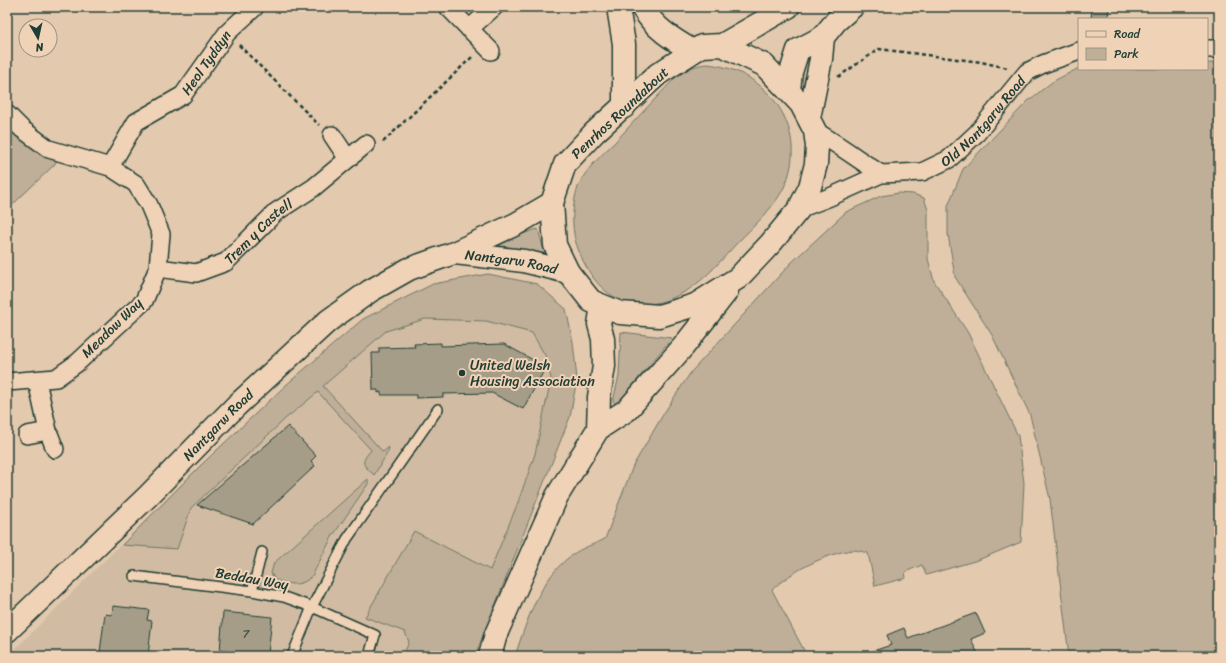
<svg xmlns="http://www.w3.org/2000/svg" width="1226" height="663" viewBox="0 0 1226 663" font-family="Sriracha,sans-serif">
<rect width="100%" height="100%" fill="#e3c9ae"/>
<filter id="ink" filterUnits="userSpaceOnUse"><feTurbulence type="fractalNoise" baseFrequency=".025" numOctaves="2"/><feDisplacementMap in="SourceGraphic" scale="8" xChannelSelector="R" yChannelSelector="G"/><feConvolveMatrix kernelMatrix="1 2 1 2 8 2 1 2 1" color-interpolation-filters="sRGB"/></filter>
<g filter="url(#ink)">
<path fill="#d1bca3" d="M535,289L564,397L468,656H8L200,466L377,318Z"/>
<path fill="#bfaf98" stroke="#6f7666" d="M1207,63H1219V656H1069L1050,499L1030,415L992,335L955,277L948,234V206L963,169L1028,101L1052,82L1079,68V69H1207Z
M707,64C765,69 809,126 786,183C777,205 755,225 738,242C723,258 707,278 688,290C634,322 594,298 576,243C571,226 572,204 578,187C585,169 603,154 616,141C635,120 655,99 675,78C685,70 694,65 707,64Z
M7,114L62,153L54,165L7,210Z
M899,193L913,194L924,198L928,210V259L934,281L968,333L1018,436L1024,483L1021,542L978,560L926,575L922,565L905,572L906,578L875,586L868,553C863,552 857,550 852,550C828,553 789,572 772,590L807,656H515C527,620 540,578 572,555C581,548 595,544 605,539L633,466L664,413L691,372L791,263L846,212L881,196Z
M538,229L546,258L489,246L534,230Z
M488,274L537,284L566,309L573,342L577,379L570,417L475,656H403L409,642L405,632L365,617L414,531L490,570L517,505L535,454L551,379L546,357L532,333L486,321L425,319L386,331L323,386L383,452L389,447L388,452L374,475C362,464 360,463 371,450L318,392L285,419L191,508L177,549L122,545L200,466L286,385L363,319L433,284Z
M621,332L672,338L617,404H615L613,401L619,376Z
M368,479V484L332,537L312,576C300,588 289,584 275,580L271,573L274,563Z"/>
<path fill="#a69d89" stroke="#1f3d34" d="M1092,7H1109L1108,19H1091Z
M1130,7H1146V8H1130Z
M441,343V346L504,344L546,367L523,409L492,393L443,394V397L416,398V395H381V392L378,393V390H373L372,353H379V348L415,347L414,344Z
M288,426L316,456L311,461L315,466L253,524L197,505Z
M113,606L149,610L147,620L152,621L148,656L100,652L105,614L112,615Z
M223,612L272,617L268,655L226,656L227,651H220Z
M976,613L985,633L971,639L979,656H872L870,652L891,645L887,635L904,628L908,638Z"/>
<g fill="none" stroke-linecap="round" stroke-linejoin="round">
<g stroke="#1f3d34" stroke-width="12">
<path id="service" d="M134,576L252,591L284,597L312,607L375,635L369,656
M252,591L262,552
M292,656L312,607L347,539L438,409"/>
</g>
<g stroke="#1f3d34" stroke-width="20">
<g id="minor">
<path d="M448,7L491,51"/>
<path d="M469,29L494,7"/>
<path d="M1207,49H1219"/>
<path d="M7,114L22,129L49,149L110,167L136,184L149,205L161,234L158,268L144,301L77,363L56,378L7,382"/>
<path d="M815,131C838,144 859,160 881,174"/>
<path d="M332,135L348,159"/>
<path id="s1" d="M110,167L136,122L183,95L227,33L255,7"/>
<path id="s2" d="M799,209L830,197L881,174L922,172L949,159L977,133L1027,72L1043,64L1079,51"/>
<path id="s3" d="M158,268L196,273L226,262L276,212L313,188L366,144"/>
<path d="M37,381L48,431L55,449"/>
<path d="M27,435L48,431"/>
</g>
</g>
<g stroke="#1f3d34" stroke-width="25">
<g id="secondary">
<path id="s4" d="M455,253L524,261L568,272"/>
<path id="s5" d="M7,631L148,496L236,406L328,321L370,291L409,269L454,253L516,224L552,203"/>
</g>
</g>
<g stroke="#1f3d34" stroke-width="25">
<path id="primary" d="M620,7L619,13L624,44V107
M642,7C654,28 672,39 693,51
M722,45L764,65L801,104L815,131L817,146L816,164L810,187L799,209L771,243L738,278L695,305L659,316L620,313L591,301L568,272L555,245L552,203L565,164L594,133L658,74L702,46Z
M722,45L788,7
M789,90L791,72L798,50L823,37L836,21L852,7
M809,118L821,59L823,37
M598,429L599,397L604,366L603,339L599,324L602,306
M490,656L496,634L557,496L598,429L627,410L683,347L727,291"/>
</g>
<path stroke="#1f3d34" stroke-width="2.5" stroke-dasharray="4 3" stroke-linecap="butt" d="M239,45L319,125
M838,77L879,49L981,62L1008,68
M383,142L472,57"/>
<use href="#service" stroke="#f0d2b6" stroke-width="9"/>
<use href="#minor" stroke="#f0d2b6" stroke-width="17"/>
<use href="#secondary" stroke="#f0d2b6" stroke-width="22"/>
<use href="#primary" stroke="#f0d2b6" stroke-width="22"/>
</g>
</g>
<circle fill="#1f3d34" stroke="#f0d2b6" stroke-width="1.5" cx="462" cy="373" r="4"/>
<g text-anchor="middle" dominant-baseline="central" stroke-width="4" stroke-linejoin="round" paint-order="stroke">
<g font-size="12" fill="#415549">
<text x="246" y="634">7</text>
</g>
<g font-size="14" fill="#1f3d34" stroke="#f0d2b6">
<text stroke="none"><textPath href="#s1" startOffset="146">Heol Tyddyn</textPath></text>
<text transform="translate(620 113) rotate(-43)">Penrhos Roundabout</text>
<text stroke="none"><textPath href="#s2" startOffset="211">Old Nantgarw Road</textPath></text>
<text stroke="none"><textPath href="#s3" startOffset="115">Trem y Castell</textPath></text>
<text stroke="none"><textPath href="#s4" startOffset="57">Nantgarw Road</textPath></text>
<text transform="translate(112 328) rotate(-44)">Meadow Way</text>
<text stroke="none"><textPath href="#s5" startOffset="295">Nantgarw Road</textPath></text>
<text transform="translate(252 579) rotate(10)">Beddau Way</text>
</g>
<g font-size="14" fill="#1f3d34" stroke="#f0d2b6" text-anchor="start">
<text x="470" y="365">United Welsh<tspan x="470" dy="16">Housing Association</tspan></text>
</g>
</g>
<rect width="1226" height="663" fill="none" stroke="#f0d2b6" stroke-width="24"/>
<rect x="12" y="12" width="1202" height="639" fill="none" stroke="#1f3d34" stroke-width="1.5" filter="url(#ink)"/>
<rect x="1078" y="18" width="130" height="52" fill="#f0d2b6" stroke="#9c9682"/>
<rect x="1086" y="31" width="20" height="6" fill="#f0d2b6" stroke="#9c9682"/>
<text x="1114" y="38" font-size="12" fill="#1f3d34">Road</text>
<rect x="1086" y="48" width="20" height="12" fill="#bfaf98" stroke="#9c9682"/>
<text x="1114" y="58" font-size="12" fill="#1f3d34">Park</text>
<g transform="translate(38 38) rotate(171)"><circle r="19" fill="#f0d2b6" stroke="#9c9682"/>
<path d="M0-3L7 15L0 10L-7 15Z" fill="#1f3d34"/>
<text y="-6" font-size="11" font-weight="bold" text-anchor="middle" fill="#1f3d34">N</text>
</g>
</svg>
